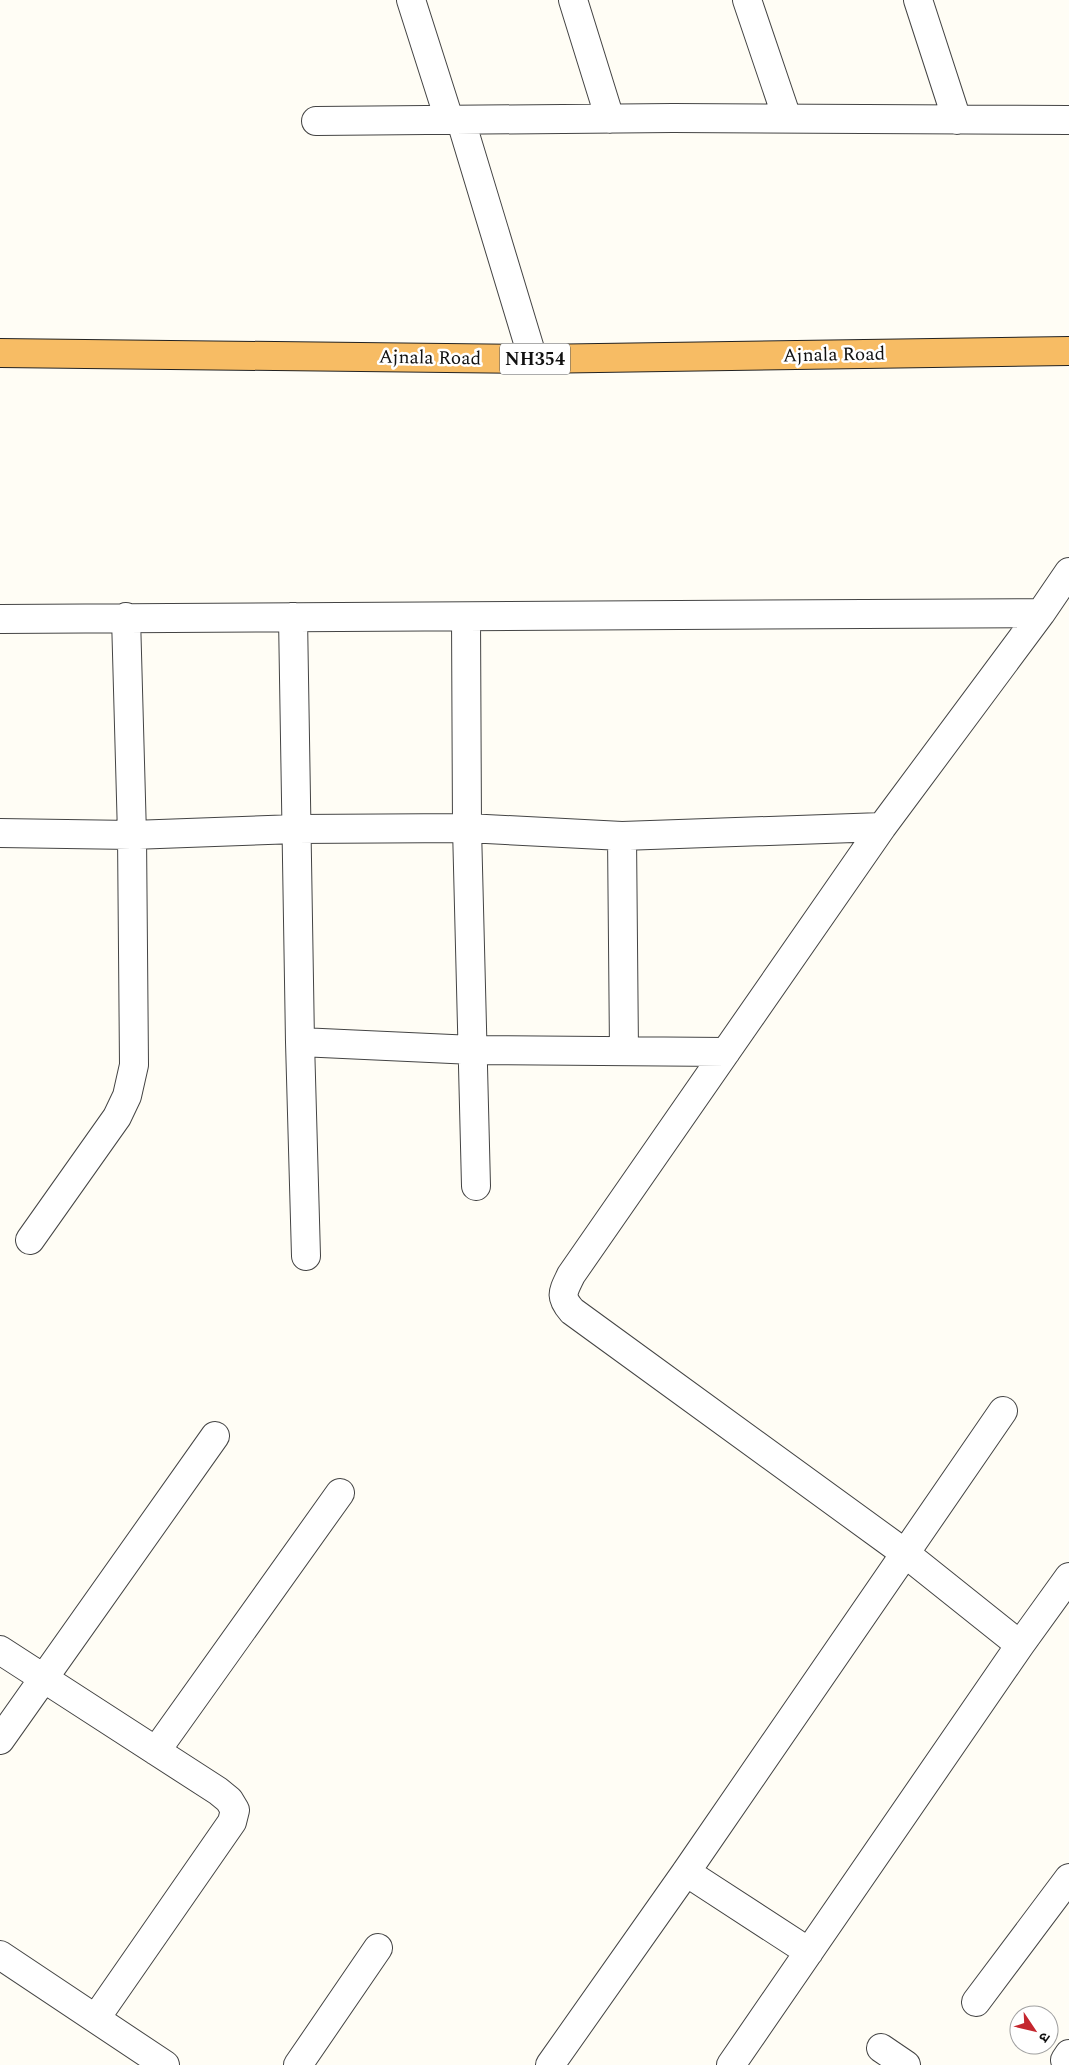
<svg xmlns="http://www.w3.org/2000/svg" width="1069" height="2065" viewBox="0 0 1069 2065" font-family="Spectral,'Noto Sans Devanagari',serif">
<rect width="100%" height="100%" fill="#fffdf5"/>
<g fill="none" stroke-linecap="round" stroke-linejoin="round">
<g stroke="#444" stroke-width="30">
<path id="minor" d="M411,0L449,119
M573,0L610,119
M747,0L787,118
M918,0L957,120
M316,121L673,118L1069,120
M461,121L533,359
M293,617L300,1042L473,1050L726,1052
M466,617L467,828L476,1186
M0,619L1041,613
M0,833L132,835L296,829L467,828L622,836L882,827
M622,836L624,1051
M300,1042L306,1256
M30,1240L117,1117L127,1096L134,1065L132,835L126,617
M1020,1645L906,1554L572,1311C559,1296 563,1292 571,1275L882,827L1041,613L1069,572
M0,1650L218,1791L229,1800L235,1810L232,1822L96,2018
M0,1740L215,1436
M156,1751L340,1493
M686,1872L809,1952
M0,1955L165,2065
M976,2002L1069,1878
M881,2048L906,2065
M1065,2060L1069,2054
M298,2065L378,1948
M550,2065L686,1872L1003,1411
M731,2065L1020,1645L1069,1577"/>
</g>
<g stroke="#222" stroke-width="30">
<path id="trunk" d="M0,353L533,359L1069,351"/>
</g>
<use href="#minor" stroke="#fff" stroke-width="28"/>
<use href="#trunk" stroke="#f7bc64" stroke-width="28"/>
</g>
<g text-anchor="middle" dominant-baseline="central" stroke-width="5" stroke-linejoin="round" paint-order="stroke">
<rect fill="#fff" stroke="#585858" stroke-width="1" x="500" y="343.5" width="70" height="31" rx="4"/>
<g font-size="18" font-weight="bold" fill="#111">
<text x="535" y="359">NH354</text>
</g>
<g font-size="19" fill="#111" stroke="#fff">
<text transform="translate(834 355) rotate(-1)">Ajnala Road</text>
<text transform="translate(430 358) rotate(1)">Ajnala Road</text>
</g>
</g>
<g transform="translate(1034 2030) rotate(125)"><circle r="24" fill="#ffffff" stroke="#a0a0a0"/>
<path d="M0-4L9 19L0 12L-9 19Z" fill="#c4262e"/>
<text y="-8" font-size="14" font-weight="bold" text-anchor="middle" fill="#111111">उ</text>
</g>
</svg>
